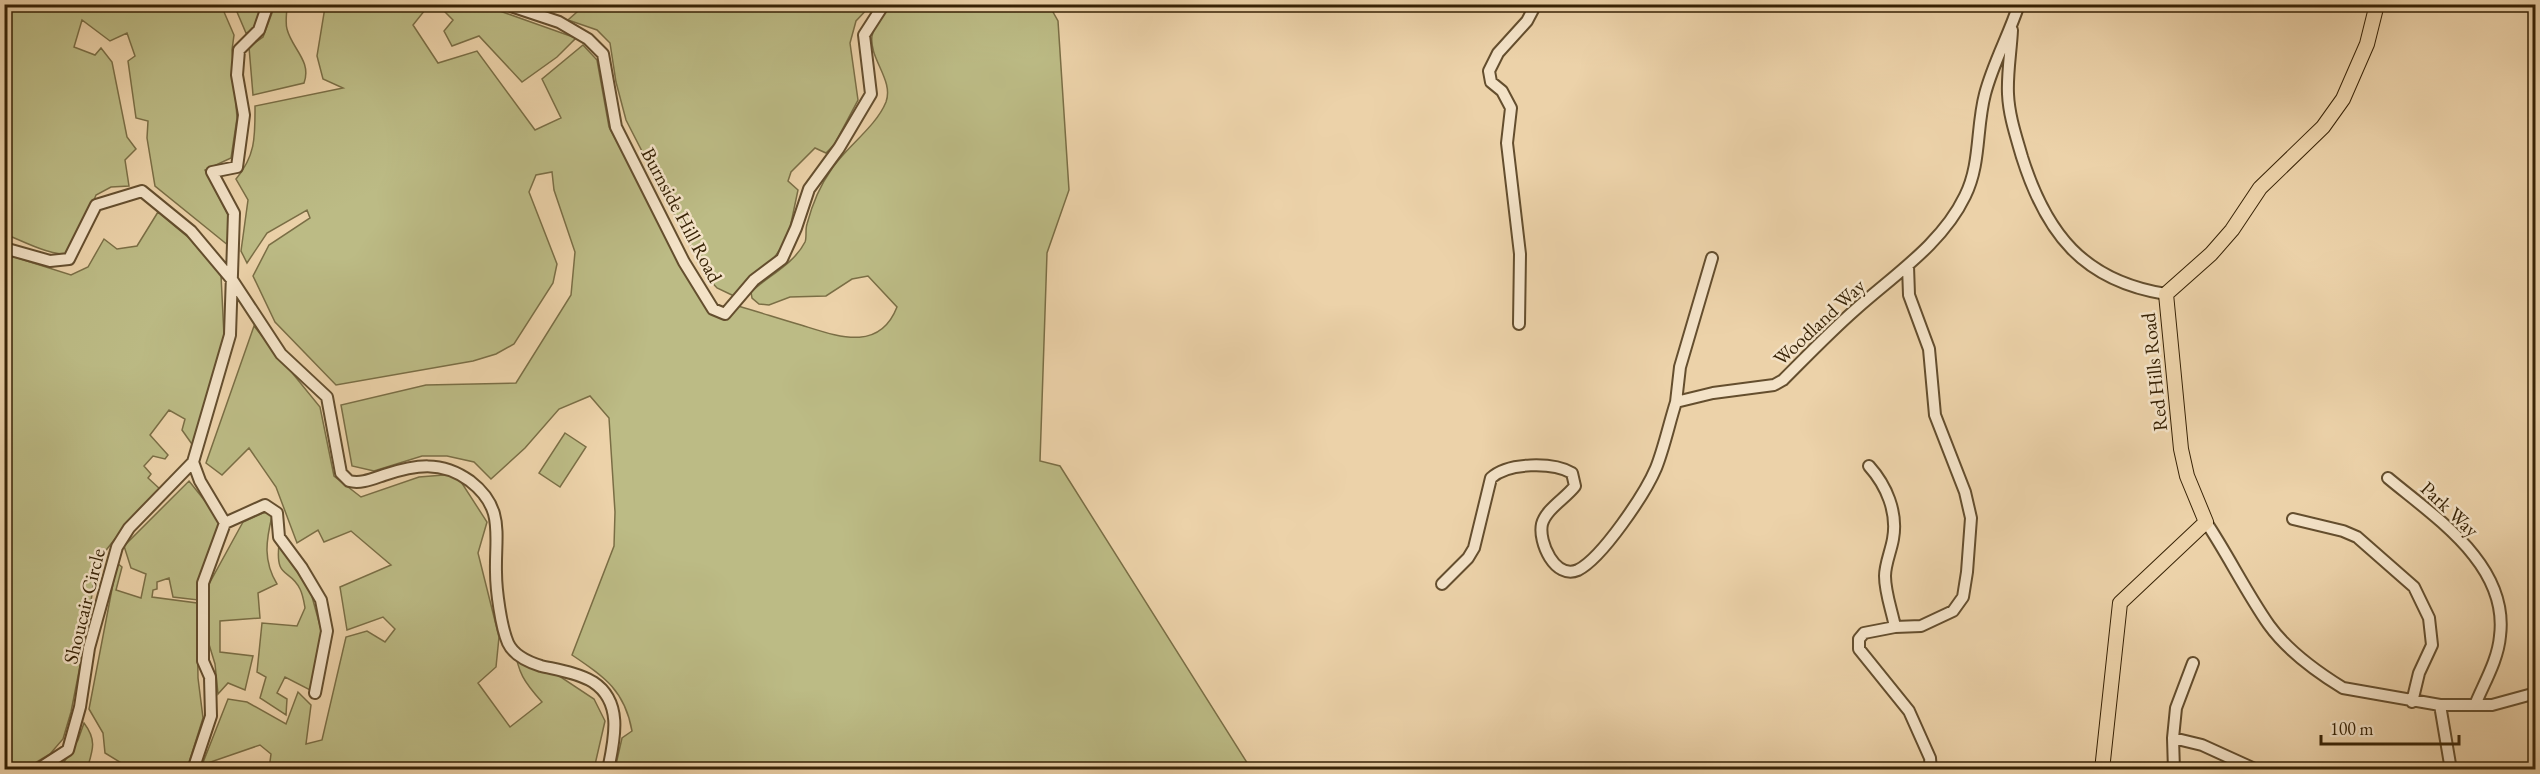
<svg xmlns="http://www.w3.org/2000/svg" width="2540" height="774" viewBox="0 0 2540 774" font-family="'EB Garamond',serif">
<rect width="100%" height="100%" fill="#ecd2a9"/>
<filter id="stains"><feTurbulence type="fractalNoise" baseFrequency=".00333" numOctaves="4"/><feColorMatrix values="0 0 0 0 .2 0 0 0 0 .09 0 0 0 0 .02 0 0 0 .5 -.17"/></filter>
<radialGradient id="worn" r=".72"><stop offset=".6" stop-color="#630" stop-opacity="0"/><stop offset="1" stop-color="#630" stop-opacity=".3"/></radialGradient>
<path fill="#bcbb85" stroke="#7a6e45" stroke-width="1.5" d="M586,4L871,5L856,21L850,43L858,100L834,145L826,153L815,148L791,172L788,181L798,190L790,228L781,248L774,258L757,271L734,296L717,288L706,276L626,120L616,82L610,43L597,30L568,20Z
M4,5H221L234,35L232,50L237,118L231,158L205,170L229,217V246L155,186L147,138L148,121L136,118L128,61L135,56L127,33L110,41L82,20L74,47L95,55L101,48L112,62L127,137L136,149L125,160L129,186L111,187L96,195C87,215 90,236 75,255C50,256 27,243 5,234Z
M234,5H265L253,31L246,33Z
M275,5H287C287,12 285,22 287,29C292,49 312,61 304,83L253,95L249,47L263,37Z
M324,5H429L413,25L438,63L477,51L535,130L561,118L542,79L583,45L597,60L609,127L707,310L723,317L738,306C759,312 780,319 801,325C837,336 879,353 897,307L868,276L852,279L826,296L790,297L769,305L759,304L752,298L751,292C768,276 794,264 805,242C807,237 805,230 807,224C812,205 819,187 831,170C845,148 876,127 886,102C894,80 869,59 872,36C874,25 884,14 890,5H1049L1058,21L1069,190L1047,253L1040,461L1060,466L1251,769H615L622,738L632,731C625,691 605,677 572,655L614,546L615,512L609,418L590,396L559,409L525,448L491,479L474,462L447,456H422L374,471L352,466L341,405L426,385L516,383L571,295L575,252L554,190L552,172L536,175L529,192L557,264L553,283L514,344L496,354L473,361L336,385L275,322L253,276L269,245L310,218L307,210L267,233L247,263L241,251L248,200L236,179C256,155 255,136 255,106L343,88L323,79L317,56L325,7Z
M438,5H483L576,38L557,57L522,82L479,36L452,46L444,31L453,20Z
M158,212L189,238L221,275L224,336L194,447L182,430L185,419L169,410L150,435L168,455L165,459L153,456L144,466L151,474L148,478L161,490L123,529L107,549L96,570L82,656L71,712L63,739L50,754L25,769L5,770V254L71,275L88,267L104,239L117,249L137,246Z
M254,326L320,407L334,476L361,497L419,477L456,474L487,522L478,553L499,637L496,667L478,683L510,727L542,702C524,682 518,673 514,646L594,699L605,721L594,769H269L271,754L260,745L202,765L228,699L247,702L286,724L298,692L311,705L306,744L322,740L346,637L367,631L385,642L395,629L383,617L347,630L340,587L391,565L351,531L324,542L318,530L297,543L276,487L249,448L222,475L206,463Z
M565,433L586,447L560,487L539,473Z
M189,481L221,521L198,584V600L173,597L169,578L157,582V589L153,590L152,597L197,603L198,678L203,718L187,769H121L123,764L105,753L103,733L89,709L117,563L122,567L116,590L141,598L146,574L131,568L124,546Z
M265,512L272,516C266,541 263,561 277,584L258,593L260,618L220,621V652L253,656L245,690L228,683L218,694L215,664L208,641L209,584L243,522Z
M279,544L311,593L322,633L310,690L285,677L277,693L287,699L286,715L260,698L266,677L257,672L262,623L297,626L305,608C304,602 303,595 300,589C290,568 275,580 279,544Z
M84,723C97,740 93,750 87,769L59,770L78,740Z"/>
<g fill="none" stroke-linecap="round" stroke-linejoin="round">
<g stroke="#644e2e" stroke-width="14">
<path id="minor" d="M505,4L559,22L588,39L603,54L616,127L684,262L713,309L725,314L754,280L782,259L796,228L809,189L839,148L871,94L864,35L884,4
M2012,30C2011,51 2007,73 2008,94C2009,116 2016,136 2022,157C2046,233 2083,281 2166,294
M4,248L50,261L69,259L96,205L142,191L191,231L233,281L281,354L327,397L341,473L349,481C361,484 372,479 384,475C415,465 441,460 470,481C505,508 495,534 496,572C496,590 501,627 508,643C514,656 528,662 541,666C558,670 578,673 593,682C624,702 614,741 608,770
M1908,266L1909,295L1929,349L1935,415L1965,492L1971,518L1967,572L1963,597L1953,611L1921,626L1895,627L1864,633L1859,639V649L1909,711L1930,758L1931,770
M1519,324L1520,254L1507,143L1511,108L1502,91L1491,82L1489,71L1498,53L1527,21L1536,4
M1676,402L1680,367L1712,258
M1869,466C1886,485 1898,512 1893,539C1891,551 1885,564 1885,576C1885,593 1892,611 1895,627
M2388,478C2436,518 2509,565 2500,636C2498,660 2484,683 2475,705
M2293,519L2343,531L2357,537L2414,587L2429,618L2432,645L2419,673L2412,702
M2206,522C2228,555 2246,592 2269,625C2287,650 2317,672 2343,688L2440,705H2492L2536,693
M225,523L265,505L277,513L279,537L302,568L321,600L327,631L315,693
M1442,584L1468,558L1474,548L1491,478C1508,462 1553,462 1572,473L1575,486C1566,498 1546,509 1542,524C1538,542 1555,580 1578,570C1602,558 1645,494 1656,468C1664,448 1669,424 1676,402L1713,393L1774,385L1783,380C1807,356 1830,332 1855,310C1894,275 1942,244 1965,196C1981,164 1976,128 1985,94C1993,63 2009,35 2019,4
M2440,705L2451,770
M2173,738L2202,745L2257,770
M37,770L68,750L80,707L89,648L117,547L129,528L193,462L230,335L234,213L212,172L237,167L244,115L237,75L239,50L259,30L268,4
M193,770L211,716L210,677L203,661V583L225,523L200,481L193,462
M2174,770L2173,738L2176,708L2193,663"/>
</g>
<g stroke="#372205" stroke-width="16">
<path id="major" d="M2102,770L2120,603L2206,522L2187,476L2181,449L2166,294L2211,254L2232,230L2260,188L2323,127L2343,99L2367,44L2377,4"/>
</g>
<use href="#minor" stroke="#f3e2c7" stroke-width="10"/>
<use href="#major" stroke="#ecd2a9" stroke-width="14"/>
</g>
<g text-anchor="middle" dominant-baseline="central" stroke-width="5" stroke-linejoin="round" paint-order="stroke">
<g font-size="20" fill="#372205" stroke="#f3e2c7">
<text transform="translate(682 215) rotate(62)">Burnside Hill Road</text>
<text transform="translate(1819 322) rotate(-43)">Woodland Way</text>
<text transform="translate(2154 372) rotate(-96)">Red Hills Road</text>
<text transform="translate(2450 509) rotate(43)">Park Way</text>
<text transform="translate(84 606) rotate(-76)">Shoucair Circle</text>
</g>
</g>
<rect width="2540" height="774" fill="none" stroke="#ecd2a9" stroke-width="24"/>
<rect x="6" y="6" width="2528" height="762" fill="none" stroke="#372205" stroke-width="3"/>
<rect x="12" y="12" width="2516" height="750" fill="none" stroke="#372205" stroke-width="1.5"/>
<path d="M2321 735v9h138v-9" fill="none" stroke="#372205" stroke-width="3"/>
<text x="2330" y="735" font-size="18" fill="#372205" stroke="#f3e2c7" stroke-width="4.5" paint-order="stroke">100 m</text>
<rect width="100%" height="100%" filter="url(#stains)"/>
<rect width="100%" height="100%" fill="url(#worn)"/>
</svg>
